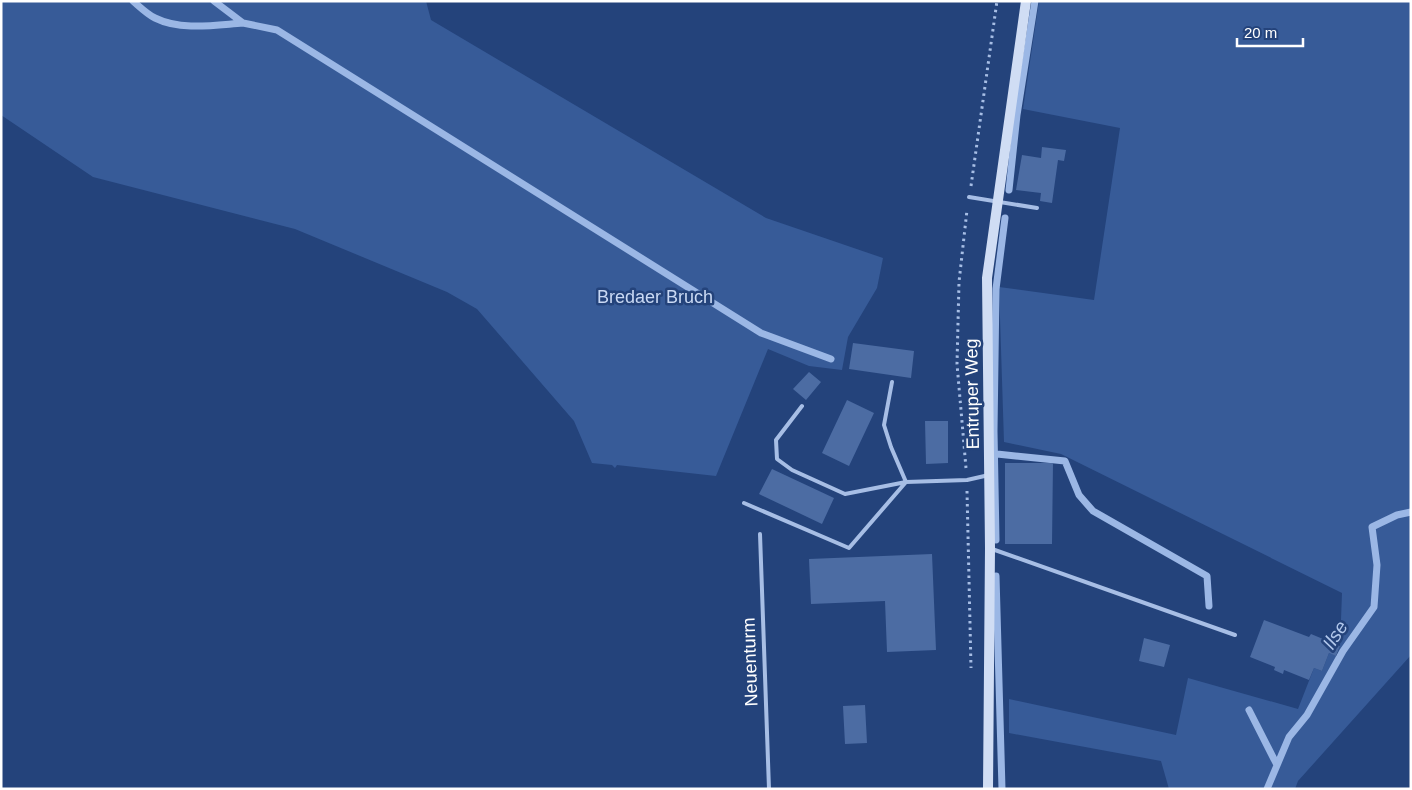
<svg xmlns="http://www.w3.org/2000/svg" width="1412" height="790" viewBox="0 0 1412 790" font-family="Helvetica,sans-serif">
<rect width="100%" height="100%" fill="#24437b"/>
<path fill="#375b98" d="M1,1H426L431,20L766,218L883,258L877,288L848,337L842,370L809,366L768,349L716,476L617,465L615,468L612,465L592,463L574,421L477,309L447,292L295,229L93,177L1,115Z
M1039,1H1411V655L1298,781L1295,789H1169L1161,761L1009,733V699L1176,735L1188,678L1298,709L1314,668L1322,671L1329,653L1337,656L1340,646L1342,593L1061,454L1004,442L999,287L1094,300L1120,128L1023,109Z"/>
<g fill="none" stroke-linecap="round" stroke-linejoin="round">
<path stroke="#9bb7e5" stroke-width="7" d="M133,1C140,7 147,14 155,18C181,31 215,25 243,23
M214,1L243,23L277,30L761,333L831,359
M1009,190L1017,115L1035,1
M997,454L1065,461L1079,495L1093,511L1207,576L1209,606
M996,540L994,431L996,289L1005,218
M996,576L1002,789
M1249,710L1277,765
M1267,789L1289,737L1307,715L1343,651L1374,607L1377,565L1372,527L1397,515L1411,512"/>
</g>
<path fill="#4c6ca3" d="M1042,147L1066,150L1064,161L1058,160L1052,203L1040,201L1041,193L1016,190L1022,155L1041,158Z
M853,343L914,351L911,378L849,369Z
M809,372L821,382L806,400L793,389Z
M847,400L874,413L849,466L822,453Z
M925,421H948V463L926,464Z
M1005,463H1053L1052,544H1005Z
M772,469L834,498L822,524L759,494Z
M932,554L936,650L887,652L885,601L811,604L809,559Z
M1264,620L1309,637L1311,634L1340,646L1336,656L1329,653L1322,671L1314,668L1309,680L1284,670L1283,674L1274,670L1275,667L1250,657Z
M1144,638L1170,645L1164,667L1139,661Z
M865,705L867,743L845,744L843,706Z"/>
<g fill="none" stroke-linecap="round" stroke-linejoin="round">
<path stroke="#a7bee5" stroke-width="3" stroke-dasharray="2.5 4" stroke-linecap="butt" d="M971,186L997,1
M966,468L957,364L959,282L967,210
M967,491L971,668"/>
<path stroke="#a7bee5" stroke-width="4" d="M969,197L1037,208
M802,406L776,440L777,459L792,470L845,494L906,482L891,447L884,425L892,382
M744,503L849,548L906,482L967,480L989,475
M760,534L769,789
M992,549L1235,635"/>
<path stroke="#d0ddf4" stroke-width="10" d="M988,789L990,548L987,278L1026,1"/>
</g>
<g text-anchor="middle" dominant-baseline="central" stroke-width="5" stroke-linejoin="round" paint-order="stroke">
<g font-size="18" fill="#c9d9f4" stroke="#24437b">
<text x="655" y="297">Bredaer Bruch</text>
</g>
<g font-size="18" fill="#fff" stroke="#24437b">
<text transform="translate(972 394) rotate(-91)">Entruper Weg</text>
<text transform="translate(750 662) rotate(-92)">Neuenturm</text>
</g>
<g font-size="19" font-style="italic" fill="#b2c8ec" stroke="#24437b">
<text transform="translate(1335 635) rotate(-57)">Ilse</text>
</g>
</g>
<rect width="1412" height="790" fill="none" stroke="#ffffff" stroke-width="5"/>
<path d="M1237 38v8h66v-8" fill="none" stroke="#ffffff" stroke-width="2.5"/>
<text x="1244" y="38" font-size="15" fill="#ffffff" stroke="#24437b" stroke-width="4" paint-order="stroke">20 m</text>
</svg>
